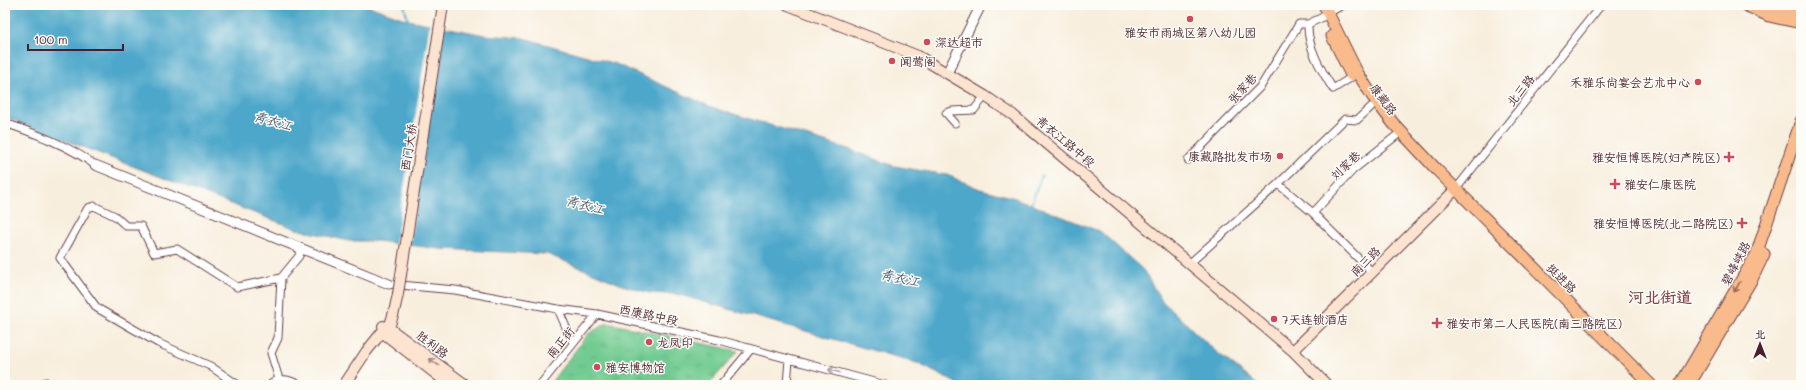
<svg xmlns="http://www.w3.org/2000/svg" width="1806" height="390" viewBox="0 0 1806 390" font-family="Mali,'LXGW WenKai TC',sans-serif">
<defs>
<pattern id="grass-tufts" width="24" height="20" patternUnits="userSpaceOnUse"><rect width="24" height="20" fill="#72cc92"/><path d="M3 7l-1-3M5 7V3M7 7l1-3M15 17l-1-3M17 17v-4M19 17l1-3" fill="none" stroke="#64af7e"/></pattern>
</defs>
<rect width="100%" height="100%" fill="#fdfcf7"/>
<filter id="ink" filterUnits="userSpaceOnUse"><feTurbulence type="fractalNoise" baseFrequency=".025" numOctaves="2"/><feDisplacementMap in="SourceGraphic" scale="8" xChannelSelector="R" yChannelSelector="G"/><feConvolveMatrix kernelMatrix="1 2 1 2 8 2 1 2 1" color-interpolation-filters="sRGB"/></filter>
<filter id="wash" filterUnits="userSpaceOnUse"><feTurbulence type="fractalNoise" baseFrequency=".012" numOctaves="4" result="noise"/><feDisplacementMap in="SourceGraphic" scale="16" xChannelSelector="R" yChannelSelector="G"/><feGaussianBlur stdDeviation="0.9" result="paint"/><feColorMatrix in="noise" values="0 0 0 0 0 0 0 0 0 0 0 0 0 0 0 0 0 1.4 0 .05"/><feComposite in="paint" operator="in"/></filter>
<g filter="url(#wash)">
<rect width="100%" height="100%" fill="#f8eedd"/>
<path fill="url(#grass-tufts)" stroke="#5e765e" d="M607,323L738,351L708,385H549L588,334Z"/>
<path fill="#4da7ca" stroke="#4c637a" d="M5,5H366L408,20L485,35L523,38L616,64L711,107L848,149L894,166L947,175L980,189L1015,198L1101,232L1143,270L1162,301L1175,313L1214,350L1258,385H960L917,363L676,294L650,293L625,286L547,254L441,249L377,241H349L296,229L5,117Z"/>
<path fill="#f8eedd" d="M430,23L444,25L409,247L395,245Z"/>
<g fill="none" stroke-linecap="round" stroke-linejoin="round">
<path stroke="#4da7ca" stroke-width="2" d="M404,5L408,20
M1031,204L1042,175"/>
</g>
</g>
<g filter="url(#ink)">
<g fill="none" stroke-linecap="round" stroke-linejoin="round">
<g stroke="#643e46" stroke-width="9">
<path id="minor" d="M1328,13L1343,5
M1308,24C1307,47 1321,70 1333,89L1352,77
M5,123C36,134 68,145 95,165
M955,123L946,113L952,111L974,110L985,96
M1188,160L1261,86L1299,24H1308L1323,17
M1278,184L1313,213L1372,272
M1456,189L1601,5
M1313,213L1353,170L1396,136
M1190,263L1278,184L1345,119L1357,120L1371,107
M389,284L455,290L558,309L597,314L719,340L885,385
M558,309L573,343
M279,379L271,353L278,338L281,278
M46,382L48,385
M238,385L210,366L158,343L97,308L60,258L88,208L94,206L115,216L126,226H141L154,253L177,249L237,287L281,278L299,256L302,248
M270,385C279,376 290,380 300,385
M540,385L597,314
M721,385L751,349
M787,385L789,359"/>
</g>
<g stroke="#643e46" stroke-width="11">
<path id="tertiary" d="M947,73L981,5
M95,165L389,284"/>
</g>
<g stroke="#643e46" stroke-width="12">
<path id="secondary" d="M788,5L918,56L985,96L1013,115L1293,351L1327,385
M383,326L389,328L466,385
M382,332L450,385
M1293,351L1456,189
M344,385L366,352L382,332L389,328L394,312L398,294"/>
</g>
<g stroke="#643e46" stroke-width="13">
<path id="primary" d="M1324,5L1357,72L1373,97L1393,123L1436,169L1651,385
M1745,5L1769,16L1801,23
M1332,36L1351,75
M1680,385L1756,255L1801,121
M1689,385L1752,279L1764,254"/>
</g>
<g stroke="#643e46" stroke-width="14">
<path id="trunk" d="M1763,5L1794,15L1801,16"/>
</g>
<use href="#minor" stroke="#fff" stroke-width="7"/>
<use href="#tertiary" stroke="#fff" stroke-width="9"/>
<use href="#secondary" stroke="#fde4d1" stroke-width="10"/>
<use href="#primary" stroke="#fabb8c" stroke-width="11"/>
<use href="#trunk" stroke="#fabb8c" stroke-width="12"/>
<g stroke="#643e46" stroke-width="12" stroke-linecap="butt">
<path id="secondary-bridge" d="M398,294L443,5"/>
</g>
<use href="#secondary-bridge" stroke="#fde4d1" stroke-width="10"/>
</g>
<defs><path id="oneway-shaft" d="M-6 0H5M1.5-3L5.5 0L1.5 3" fill="none" stroke-width="1.6" stroke-linecap="round" stroke-linejoin="round"/></defs>
<use stroke="#996557" href="#oneway-shaft" transform="translate(1737 287) rotate(120)"/>
<use stroke="#a4827e" href="#oneway-shaft" transform="translate(434 362) rotate(-143)"/>
<use stroke="#ae9aa0" href="#oneway-shaft" transform="translate(834 371) rotate(-165)"/>
</g>
<g fill="#d1495b" stroke="#fdfcf7" stroke-width="1.5">
<circle cx="1190" cy="19" r="4"/>
<circle cx="927" cy="42" r="4"/>
<circle cx="892" cy="61" r="4"/>
<circle cx="1698" cy="82" r="4"/>
<circle cx="1280" cy="156" r="4"/>
<path d="M1727 151h4v4h4v4h-4v4h-4v-4h-4v-4h4z"/>
<path d="M1613 178h4v4h4v4h-4v4h-4v-4h-4v-4h4z"/>
<path d="M1740 217h4v4h4v4h-4v4h-4v-4h-4v-4h4z"/>
<circle cx="1274" cy="319" r="4"/>
<path d="M1435 317h4v4h4v4h-4v4h-4v-4h-4v-4h4z"/>
<circle cx="649" cy="342" r="4"/>
<circle cx="597" cy="367" r="4"/>
</g>
<g text-anchor="middle" dominant-baseline="central" stroke-width="3" stroke-linejoin="round" paint-order="stroke">
<g font-size="12" fill="#4a1f2b" stroke="#fdfcf7" text-anchor="start">
<text x="1190" y="32" text-anchor="middle">雅安市雨城区第八幼儿园</text>
<text x="935" y="42">深达超市</text>
<text x="900" y="61">闻莺阁</text>
<text x="1690" y="82" text-anchor="end">禾雅乐尚宴会艺术中心</text>
<text x="1272" y="156" text-anchor="end">康藏路批发市场</text>
<text x="1720" y="157" text-anchor="end">雅安恒博医院(妇产院区)</text>
<text x="1624" y="184">雅安仁康医院</text>
<text x="1733" y="223" text-anchor="end">雅安恒博医院(北二路院区)</text>
<text x="1282" y="319">7天连锁酒店</text>
<text x="1446" y="323">雅安市第二人民医院(南三路院区)</text>
<text x="657" y="342">龙凤印</text>
<text x="605" y="367">雅安博物馆</text>
</g>
<g font-size="12" fill="#4a1f2b" stroke="#fdfcf7">
<text transform="translate(1242 88) rotate(-48)">张家巷</text>
<text transform="translate(1520 90) rotate(-51)">北三路</text>
<text transform="translate(1384 99) rotate(53)">康藏路</text>
<text transform="translate(1066 141) rotate(40)">青衣江路中段</text>
<text transform="translate(408 147) rotate(-81)">西门大桥</text>
<text transform="translate(1345 165) rotate(-43)">刘家巷</text>
<text transform="translate(1365 261) rotate(-45)">南三路</text>
<text transform="translate(1735 263) rotate(-62)">碧峰峡路</text>
<text transform="translate(1562 278) rotate(45)">挺进路</text>
<text transform="translate(649 314) rotate(12)">西康路中段</text>
<text transform="translate(560 342) rotate(-51)">南正街</text>
<text transform="translate(433 344) rotate(37)">胜利路</text>
</g>
<g font-size="13" font-style="italic" fill="#4b5c73" stroke="#fdfcf7">
<text transform="translate(273 120) rotate(16)">青衣江</text>
<text transform="translate(585 204) rotate(14)">青衣江</text>
<text transform="translate(900 277) rotate(12)">青衣江</text>
</g>
<g font-size="16" font-weight="bold" fill="#82494c" stroke="#fdfcf7">
<text x="1660" y="296">河北街道</text>
</g>
</g>
<rect width="1806" height="390" fill="none" stroke="#fdfcf7" stroke-width="20"/>
<g transform="translate(1760 344)" stroke="#fdfcf7" stroke-width="3" paint-order="stroke">
<path d="M0-3L7 15L0 10L-7 15Z" fill="#4a1f2b"/>
<text y="-6" font-size="11" font-weight="bold" text-anchor="middle" fill="#4a1f2b">北</text>
</g>
<path d="M28 44v6h95v-6" fill="none" stroke="#4a1f2b" stroke-width="2"/>
<text x="34" y="44" font-size="12" fill="#4a1f2b" stroke="#fdfcf7" stroke-width="3" paint-order="stroke">100 m</text>
</svg>
